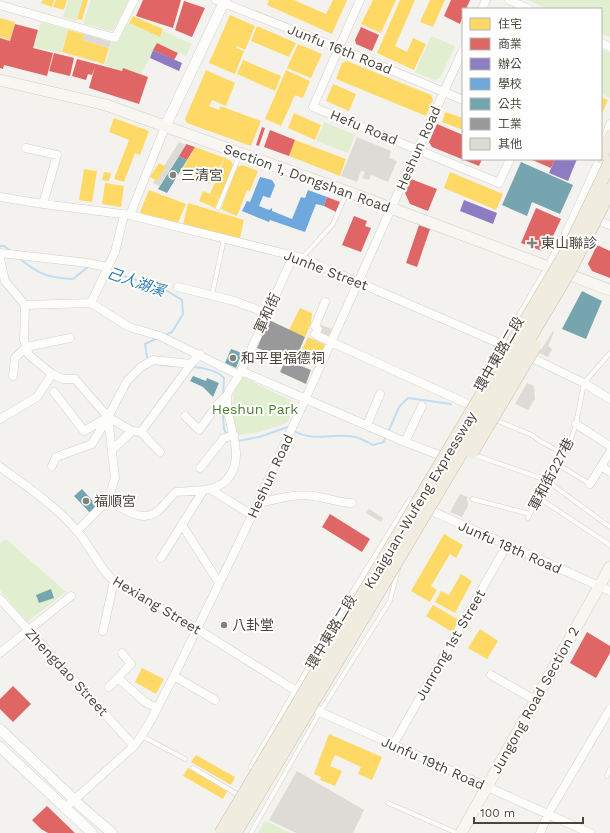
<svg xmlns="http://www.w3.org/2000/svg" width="610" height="833" viewBox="0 0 610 833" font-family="'Work Sans','Noto Sans TC',sans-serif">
<rect width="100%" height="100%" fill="#f4f2ee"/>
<path fill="#e1eecf" d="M68,0H83L76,21L63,17Z
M91,0H129L113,30L110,31L83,23Z
M528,0H610V37L601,33V9H548Z
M41,22L68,30L61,53L33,47Z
M128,23L160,37L163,31L192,44L186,56L157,43L141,75L123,68L122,71L105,65L112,42L119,41Z
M431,36L455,46L440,78L435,80L415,72Z
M601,49L610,53V98L601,94Z
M324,122L355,135L348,153L316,141Z
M240,376L296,403L287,423L260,432L234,436C232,412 230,399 240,376Z
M6,539L66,592L27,622L0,590V543Z
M265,821L268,822L291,833H258Z"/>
<path fill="#ffd966" d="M43,0H54L52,7L41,3Z
M56,0H67L64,10L53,7Z
M83,0H88L82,20L77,19Z
M269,0H294L326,14L333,0H347L332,34L267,5Z
M373,0H396L381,33L361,24Z
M400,0H415L395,46L407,52L413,38L426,44L414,70L377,53Z
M430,0H445L433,27L420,22Z
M230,15L255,26L245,50L237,46L236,48L244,51L235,74L209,63Z
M133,16L163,29L160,37L129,23Z
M0,18L15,22L10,40L0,37Z
M257,26L296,43L289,57L251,41Z
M68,30L84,34L83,40L109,48L104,64L62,52Z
M298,44L322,54L311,78L287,68Z
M243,60L281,76L275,91L237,74Z
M347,61L431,95L433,100L426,116L336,79L342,63Z
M206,70L235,83L226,106L212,100L209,106L219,110L220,106L261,121L251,146L187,123L185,119Z
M286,70L310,81L303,98L295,95L281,126L265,119Z
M333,84L356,94L349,111L326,101Z
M601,97L608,100L601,116Z
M445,112L463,118V130L442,122Z
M294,113L321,125L315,140L288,128Z
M114,118L149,131L140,155L135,153L124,182L114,179L129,140L109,132Z
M295,140L346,159L340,176L289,156Z
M195,147L225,158L210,184L196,176L193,181L180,173Z
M225,158L231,161L233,165L220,198L210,194Z
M159,163L166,167L157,181L150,177Z
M243,165L258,171L250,191L247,190L237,216L221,209L237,167Z
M84,169L97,171L92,202L79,200Z
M104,172L111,173L109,181L102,180Z
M450,172L503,194L496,210L444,188Z
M105,183L124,186L121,207L102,204Z
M149,190L186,204L178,223L143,216L140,212Z
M203,191L219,198L215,208L199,201Z
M188,203L244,220L240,238L183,225Z
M300,308L312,313L311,323L305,337L289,330Z
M308,337L325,345L320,357L302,350Z
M444,534L463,545L456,558L450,554L431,586L437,590L430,602L411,591Z
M461,574L472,581L455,613L435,602L441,591L449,595Z
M433,605L459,620L452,632L426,616Z
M480,629L498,641L487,659L468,648Z
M142,668L164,679L156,694L135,682Z
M329,734L382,757L372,780L358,774L361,767L335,755L330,766L342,771L335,786L320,780L321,777L314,774Z
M196,755L235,777L231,785L191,762Z
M188,768L227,791L223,799L183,776Z"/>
<path fill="#e06666" d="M143,0H181L173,28L136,16Z
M451,0H470L466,9H463V16L460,24L444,16Z
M184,1L205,8L192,37L175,30Z
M15,24L38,30L33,48L53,53L47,76L4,65L3,69L0,68V38L10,41Z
M361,27L379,35L372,51L356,44L355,40Z
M157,43L178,53L174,60L153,50Z
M54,53L74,58L70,76L49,71Z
M77,59L122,71L123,68L148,77L139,104L89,88L95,67L92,75L88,74L86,80L72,76Z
M437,124L463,135V159H482L479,166L432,147L429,142Z
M262,127L265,128L259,146L256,145Z
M270,130L295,140L289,156L264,147Z
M186,144L195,147L187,160L179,156Z
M530,159H555L551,168Z
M411,179L437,189L428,211L410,204L405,193Z
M327,197L340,202L336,212L324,206Z
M536,208L561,219L547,249L542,251L521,243Z
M354,216L367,221L365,226L371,228L361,252L342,245Z
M419,225L430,229L417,267L406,263Z
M597,245L610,251V278L592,271L588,264Z
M330,514L370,539L362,552L322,527Z
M587,632L610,646V653L596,678L570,663Z
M13,686L31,704L13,722L0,709V699Z
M47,806L75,833H48L41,829L32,820Z"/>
<path fill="#8e7cc3" d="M153,50L182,63L179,71L150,58Z
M555,159H577L568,181L549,173Z
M464,200L497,213L493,224L460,211Z"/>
<path fill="#6fa8dc" d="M260,177L272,180L275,185L270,198L263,196L259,206L269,210L272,208V211L292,219L301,197L305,198L308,190L327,197L324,206L316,204L305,232L270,220L269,222L242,211L247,201L250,202Z"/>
<path fill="#76a5af" d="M179,156L187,160L167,193L158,189Z
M521,162L573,185L560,214L532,202L527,216L502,205Z
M582,291L602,301L586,339L562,329Z
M231,349L242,353L236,368L225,363Z
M193,376L206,381L207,378L219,383L213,397L203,387L190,381Z
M82,489L98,507L91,514L74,496Z
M51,589L54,598L39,603L36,595Z"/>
<path fill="#999" d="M269,320L305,337L294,363L311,370L306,384L280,372L286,359L257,348Z"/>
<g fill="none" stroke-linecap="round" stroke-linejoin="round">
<path stroke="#c0ddf1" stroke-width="2" d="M0,246H4L11,251
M19,258C38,274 48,278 73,279L89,266
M109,272L161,287L182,300L183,314L172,332L165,335
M148,359L147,357L145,344L158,338
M155,364L172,366
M193,367C202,367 218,371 224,378L223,396
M222,404L224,429L227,435
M389,430L399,407L408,398L451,404
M294,431C315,443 333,432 355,437C361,438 367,442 373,445L384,442L385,438
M238,441L259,437L288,427L290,428"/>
</g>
<path fill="#dedbd6" d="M84,34L111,42L109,48L83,40Z
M357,137L391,151L389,158L397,161L388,182L371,175L369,180L362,178L365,172L361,171L357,182L341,176Z
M179,142L186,145L159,186L153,183L155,180L157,181L166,167L164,166Z
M321,325L332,329L325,345L314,340Z
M553,331L554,332L548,346L552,349L548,357L539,353Z
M527,383L534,386L535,399L528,410L515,404Z
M460,494L467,497L468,506L462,517L450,512Z
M369,509L383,518L381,522L366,513Z
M297,771L364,810L353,833H296L269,820Z"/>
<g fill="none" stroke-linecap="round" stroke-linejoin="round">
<g stroke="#d2d0cb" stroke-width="5">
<path id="service" d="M218,208L240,154
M302,258L333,224L347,192
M212,295L224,239
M493,419L532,435L540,441L564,454
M472,454L546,480L610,527
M557,464L590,484
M539,498L610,545
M472,499L530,514
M528,518L546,480L569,446L576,424L584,383L610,353
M142,736L185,759
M193,768L237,794
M607,776L610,769
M388,803L457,833
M251,833L320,712L390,601L398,569"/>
</g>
<g stroke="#d2d0cb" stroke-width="9">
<path id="minor" d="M216,0L338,48L463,100
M360,0L313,107L499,183L510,159
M509,0L529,9
M0,5L115,38L134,0
M482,9L486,0
M601,43L610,47
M605,140L610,124
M26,148L57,155L43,204
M0,197L43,204L130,215L302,258L508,347
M130,215L165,127
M600,221L610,225
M0,253L88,263L107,267
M0,259L5,281L25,305L24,340L29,355L52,374L63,379H75L108,417L115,478L108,500L77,531
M178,287L234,301L267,313
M91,303L129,327L160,336L239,375
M25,305L91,303L115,252L124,215
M317,335L315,334L318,329L315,326L325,302
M318,336L470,405
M501,350L545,274L569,227L600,159
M526,355L584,383L610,399
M241,371L405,442L439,455
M13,376L15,358L26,347L70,338
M54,392L84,431L108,417L132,431L141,432L160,452
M185,416L199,430L218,404L227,395
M0,419L37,397L52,374
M576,424L610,446
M367,425L380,394
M141,432L191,364
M405,442L422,406
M112,450L132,431
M52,466L56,457L92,444L108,417L127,381L141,367L153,360L191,364L200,354
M601,466L610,472
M0,467C26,486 55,505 76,530C91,546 97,566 114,581L197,629L301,694
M200,468L224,438L234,435
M590,484L610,452
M210,489L252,515
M108,500C125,509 144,526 161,508C166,503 170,497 176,492C194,490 220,494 231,474C245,450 225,421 227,397C228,389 236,382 239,375C258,336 275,296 293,256
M258,503C278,499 299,492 319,497C331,499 340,503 352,503
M425,508L610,591
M182,525L219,583
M161,558L203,491
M0,599L134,746
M103,631L114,581
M0,653L71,596
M491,675L535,700
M174,676L215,700
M118,678L145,702L157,708
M109,687L131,664L122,653
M309,702L320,712L590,833
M393,745L507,545
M253,767L346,606L411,501
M64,809L134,746C150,727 159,703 171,682C192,639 213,596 234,553C313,387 386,217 463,50
M540,833L548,814L610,709"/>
</g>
<g stroke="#d2d0cb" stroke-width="11">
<path id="tertiary" d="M165,127L225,0
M0,729L84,809L112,833
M0,747L92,833"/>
</g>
<g stroke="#d3cfc5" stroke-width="12">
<path id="secondary" d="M0,80L106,105L348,192L610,290
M461,833L610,567"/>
</g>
<g stroke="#ccbfa9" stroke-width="14">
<path id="trunk" d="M601,157L610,136"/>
</g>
<use href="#service" stroke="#fdfdfc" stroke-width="4"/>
<use href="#minor" stroke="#fdfdfc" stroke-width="8"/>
<use href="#tertiary" stroke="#fdfdfc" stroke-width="10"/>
<use href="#secondary" stroke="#f7f6f1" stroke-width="11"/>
<use href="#trunk" stroke="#f0ece0" stroke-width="13"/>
<g stroke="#ccbfa9" stroke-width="14" stroke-linecap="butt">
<path id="trunk-bridge" d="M472,452L535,346
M221,833L569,248L610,163
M235,833L571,268L610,190"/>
</g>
<use href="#trunk-bridge" stroke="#f0ece0" stroke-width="13"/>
</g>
<g fill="#868178" stroke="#fff" stroke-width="1.5">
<circle cx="173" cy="175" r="4"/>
<path d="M530 237h4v4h4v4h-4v4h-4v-4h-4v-4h4z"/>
<circle cx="233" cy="358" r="4"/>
<circle cx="86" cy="501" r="4"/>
<circle cx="224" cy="625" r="4"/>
</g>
<g text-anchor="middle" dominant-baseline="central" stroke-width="4" stroke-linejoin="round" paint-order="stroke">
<g font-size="14" fill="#4b4439" stroke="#fff">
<text transform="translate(340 49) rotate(22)">Junfu 16th Road</text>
<text transform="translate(364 127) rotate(22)">Hefu Road</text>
<text transform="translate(418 148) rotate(-66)">Heshun Road</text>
<text transform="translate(307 178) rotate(20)">Section 1, Dongshan Road</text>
<text transform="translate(326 270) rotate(21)">Junhe Street</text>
<text transform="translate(267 313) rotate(-65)">軍和街</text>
<text transform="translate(499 354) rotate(-60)">環中東路二段</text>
<text transform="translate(551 474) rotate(-62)">軍和街227巷</text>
<text transform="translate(270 476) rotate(-65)">Heshun Road</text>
<text transform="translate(420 500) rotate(-59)">Kuaiguan-Wufeng Expressway</text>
<text transform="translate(510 547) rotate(24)">Junfu 18th Road</text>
<text transform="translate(157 605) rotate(31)">Hexiang Street</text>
<text transform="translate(331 632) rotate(-59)">環中東路二段</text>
<text transform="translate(450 645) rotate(-60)">Junrong 1st Street</text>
<text transform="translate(67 672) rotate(47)">Zhengdao Street</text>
<text transform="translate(535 700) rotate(-61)">Jungong Road Section 2</text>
<text transform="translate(433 763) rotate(24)">Junfu 19th Road</text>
</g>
<g font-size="14" fill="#4b4439" stroke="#fff" text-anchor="start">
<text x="181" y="175">三清宮</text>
<text x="541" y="243">東山聯診</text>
<text x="241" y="358">和平里福德祠</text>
<text x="94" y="501">福順宮</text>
<text x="232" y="625">八卦堂</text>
</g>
<g font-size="14" fill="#4a7f2a" stroke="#fff">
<text x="255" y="409">Heshun Park</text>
</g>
<g font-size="15" font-style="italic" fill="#2e7ab2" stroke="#fff">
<text transform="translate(136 282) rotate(19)">己人湖溪</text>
</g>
</g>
<rect x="462" y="8" width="140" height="152" fill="#ffffff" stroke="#b7b4b0"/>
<rect x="470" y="18" width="20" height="12" fill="#ffd966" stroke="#b7b4b0"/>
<text x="498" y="28" font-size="12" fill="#4b4439">住宅</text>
<rect x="470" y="38" width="20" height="12" fill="#e06666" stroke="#b7b4b0"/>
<text x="498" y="48" font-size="12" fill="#4b4439">商業</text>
<rect x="470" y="58" width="20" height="12" fill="#8e7cc3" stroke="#b7b4b0"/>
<text x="498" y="68" font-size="12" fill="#4b4439">辦公</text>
<rect x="470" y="78" width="20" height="12" fill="#6fa8dc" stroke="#b7b4b0"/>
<text x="498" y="88" font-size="12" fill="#4b4439">學校</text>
<rect x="470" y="98" width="20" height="12" fill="#76a5af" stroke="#b7b4b0"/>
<text x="498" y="108" font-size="12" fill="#4b4439">公共</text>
<rect x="470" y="118" width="20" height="12" fill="#999999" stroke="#b7b4b0"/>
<text x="498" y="128" font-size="12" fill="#4b4439">工業</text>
<rect x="470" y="138" width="20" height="12" fill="#dedbd6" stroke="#b7b4b0"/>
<text x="498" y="148" font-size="12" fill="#4b4439">其他</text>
<path d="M474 817v6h109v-6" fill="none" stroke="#4b4439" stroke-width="2"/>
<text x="480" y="817" font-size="12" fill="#4b4439" stroke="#ffffff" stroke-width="3" paint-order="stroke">100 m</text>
</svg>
